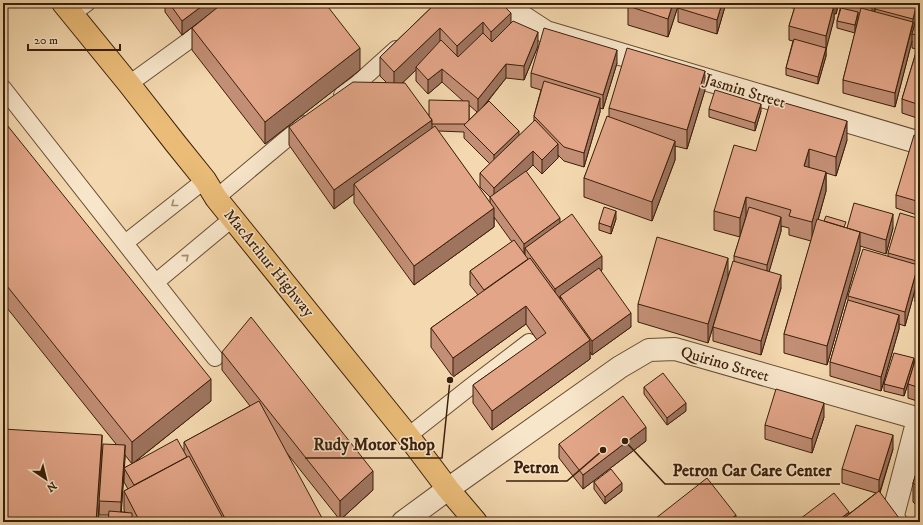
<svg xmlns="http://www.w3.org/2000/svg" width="923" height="525" viewBox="0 0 923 525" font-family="'IM FELL DW Pica',serif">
<rect width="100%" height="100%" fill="#f4d8af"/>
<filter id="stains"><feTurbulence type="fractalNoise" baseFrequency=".005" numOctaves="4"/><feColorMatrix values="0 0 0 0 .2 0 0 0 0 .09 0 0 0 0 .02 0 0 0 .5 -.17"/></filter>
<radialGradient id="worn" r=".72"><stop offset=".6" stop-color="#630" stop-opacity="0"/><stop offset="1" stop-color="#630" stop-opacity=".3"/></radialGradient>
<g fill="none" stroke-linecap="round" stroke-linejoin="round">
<g stroke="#684d33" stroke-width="18">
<path id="service" d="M72,14L87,3
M129,84L187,42L237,3
M3,88L215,358
M342,95L357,84L396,49
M216,198L284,141L305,124
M125,243L205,180
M156,282L233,218
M408,436L470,387L529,342"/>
</g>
<g stroke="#684d33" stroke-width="24">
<path id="minor" d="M508,3L520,15L546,32L920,143
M403,522L448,489L620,367L649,350L675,349L920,419
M896,522L894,519L893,515L918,419"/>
</g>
<g stroke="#3a1f0a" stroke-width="24">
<path id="trunk" d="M63,3L129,84L176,144L205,180L216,198L408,436L448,489L476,522"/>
</g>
<use href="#service" stroke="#f8e6cb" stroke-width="16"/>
<use href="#minor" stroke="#f8e6cb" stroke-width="22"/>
<use href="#trunk" stroke="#eabc78" stroke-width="22"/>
</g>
<path fill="#c28e75" stroke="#3a1f0a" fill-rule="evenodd" d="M156,3H325L360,70L265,144L192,50V28L206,17L182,35L165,12V3L159,7Z
M436,3L511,23L538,46L524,80L506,78L485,105L519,136L534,121V116L541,90L531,87V73L617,63L603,109L600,108V112L584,167L564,161L558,155V158L542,174L533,165L525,173L560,223L602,270L600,271L631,327L592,355L590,352V359L492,430L473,403V385L537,340L526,324L453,377L431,347V328L478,295L470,285V271L512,242L494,217V227L414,285L354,203V194L334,209L289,145V127L386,82L380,76V57ZM416,70V81L428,94L442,82L463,101L429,116L403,82ZM469,105L477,112L469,120ZM438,131L464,132V138L490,164L480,173V187L490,197V203Z
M679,3L668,37L628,25V6Z
M679,3H726L717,34L678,22V8Z
M777,3H795L793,8Z
M796,3H839L836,14H834V19L826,48V56L818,84L786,75V68L793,41L789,40V26Z
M840,3H876L874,12H875V9L920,3V119L902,113V99L917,49L912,48V41L895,107L843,93V80L855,33L837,28V21L840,9Z
M705,90L687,149L675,146V160L652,221L584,197V178L609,117V108Z
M709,109L761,111L755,131L709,117Z
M3,120L211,401L136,461L184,451V442L250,406L222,370V352L373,490L340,520L286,452L322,522H108L109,515H99V503L98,522H3L116,444L3,303ZM125,455L132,464L124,468ZM124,471V482L128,489L124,491V510L125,512H121Z
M920,137V216L896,208V195Z
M847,140L836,176L826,173V191L818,220L846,228H893L886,254L860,246V250L827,365L784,353V334L811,241L789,235V228L781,226V231L769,271L781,288L761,355L713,341V327L708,343L638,322V304L728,276L734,261V256L740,237L714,230V211L756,151Z
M616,219L611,234L599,230V223Z
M920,219V276L918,275V279L905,326L899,324V329L881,391L830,376V362L848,300V296L888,257V253Z
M920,277V304L915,302V295Z
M920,344V402L908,398V384Z
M914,365L904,396L884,391V384Z
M644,387L686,411L667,425L644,394Z
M824,417L812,453L765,439V425Z
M646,441L583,489L559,458V444Z
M893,449L880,493L849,514L876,493L842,483V469Z
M920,463V508L913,502V483Z
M594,482L622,491L605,504L594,489Z"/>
<path fill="#9e745f" stroke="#3a1f0a" d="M159,3H165L159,7Z
M206,3H224L182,35V21Z
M673,3H679L668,37V19Z
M722,3H726L717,34V20Z
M836,3H839L836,14Z
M872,3H876L872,20Z
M917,3H920V6L912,34V41L895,107V93L913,24V19Z
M834,5V19L826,50V36Z
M858,12V20L855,33V25Z
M511,13V32L491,50V32Z
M483,22V41L457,65V46Z
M440,28V47L416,67V70L394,91V72Z
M538,32V46L524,80V66Z
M360,48V70L265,144V122Z
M826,48V56L818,84V77Z
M617,50V63L603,109V95Z
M506,64V78L478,113V99Z
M442,69V82L428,94V80Z
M705,71V90L687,149V130Z
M600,98V112L584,167V153Z
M761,104V111L755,131V123Z
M432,120V138L354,184V194L334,209V190Z
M847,121V140L836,176V157Z
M519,131V145L494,169V155Z
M675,141V160L652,221V202Z
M558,144V158L542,174V160Z
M809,149V168L804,166Z
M533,151V165L494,202V188Z
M826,172V191L812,241V222Z
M746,197V216L740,237V218Z
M494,208V227L414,285V266Z
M616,211V219L611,234V227Z
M893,214V228L886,254V240Z
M781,217V231L767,279V265Z
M560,218V232L525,248V257L524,258V244Z
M860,232V250L827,365V346Z
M602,256V270L561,299L560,296V300L555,303V289Z
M728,258V277L708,343V324Z
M918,265V279L905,326V312Z
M781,275V288L761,355V341Z
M526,306V324L453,377V358Z
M631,313V327L592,355V341Z
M899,315V329L881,391V377Z
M590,340V359L492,430V411Z
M914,358V365L904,396V389Z
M211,379V401L132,464V442Z
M686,403V411L667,425V418Z
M824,403V417L812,453V439Z
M646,427V441L583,489V475Z
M102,435V457L98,522H96Z
M893,435V449L879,494V480Z
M125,445V459L121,516V502Z
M373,471V490L340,520V501Z
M622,483V491L605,504V497Z
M849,512V522H836Z
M736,515V522H727Z
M322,518V522H313Z"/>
<path fill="#e2a588" stroke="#3a1f0a" d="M169,3H206L182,21Z
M223,3H325L360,48L265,122L192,28Z
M436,3H501L511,13L491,32L483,22L457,46L440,28L394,72L380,57Z
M629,3H673L668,19L628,6Z
M679,3H722L717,20L678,8Z
M796,3H827L834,5L826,36L789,26Z
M862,3H872V6Z
M877,3H917L913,19L875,9Z
M920,6V36L912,34Z
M841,8L858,12L855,25L837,21Z
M861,8L913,22L895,93L843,80Z
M513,21L538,32L524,66L506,64L478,99L442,69L428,80L416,67L441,40L458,57L483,33L492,42Z
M544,28L617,50L603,95L531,73Z
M794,39L826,48L818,77L786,68Z
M920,39V105L902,99Z
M627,48L705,71L687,130L609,108Z
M544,81L600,98L584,153L564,147L534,116Z
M353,82L405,83L432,120L334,190L289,127Z
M715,90L761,104L755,123L709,109Z
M771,99L847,121L836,157L809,149L804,166L826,172L812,222L789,216L791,210L746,197L740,218L714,211L734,145L756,151Z
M429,100L469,101V120L465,124H432V120L429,116Z
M489,101L519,131L494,155L464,125Z
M607,116L675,141L652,202L584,178Z
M3,120L211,379L132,442L3,281Z
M535,120L558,144L542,160L533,151L494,188L480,173Z
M435,126L494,208L414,266L354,184Z
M914,135L920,137V202L896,195Z
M526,171L560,218L524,244L490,197Z
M854,203L893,214L886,240L847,228Z
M604,207L616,211L611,227L599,223Z
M749,207L781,217L767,265L734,256Z
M900,213L920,219V262L888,253Z
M572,214L602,256L555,289L525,248Z
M826,216L846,222L844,227L824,221Z
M817,219L860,232L827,346L784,334Z
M657,237L728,258L708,324L638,304Z
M514,240L528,259L484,290L470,271Z
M863,249L918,265L905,312L848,296Z
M530,258L590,340L492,411L473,385L546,333L526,306L453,358L431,328Z
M733,261L781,275L761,341L713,327Z
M599,268L631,313L592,341L560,296Z
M920,277V296L915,295Z
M848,300L899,315L881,377L830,362Z
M251,317L373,471L340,501L222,352Z
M920,344V388L908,384Z
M894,353L914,358L904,389L884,384Z
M663,373L686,403L667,418L644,387Z
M776,389L824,403L812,439L765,425Z
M623,396L646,427L583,475L559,444Z
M259,401L322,518L313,522H227L184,442Z
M856,425L893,435L879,480L842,469Z
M3,429L102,435L96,522H3Z
M177,439L187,457L134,485L124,468Z
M103,444L125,445L121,502L99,501Z
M189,456L225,522H140L124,491Z
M920,463V489L913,483Z
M611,469L622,483L605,497L594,482Z
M707,478L736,515L727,522H651Z
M879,491L902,522H839Z
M834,493L849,512L836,522H796Z
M109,511L132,513V522H108Z"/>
<defs><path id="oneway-chevron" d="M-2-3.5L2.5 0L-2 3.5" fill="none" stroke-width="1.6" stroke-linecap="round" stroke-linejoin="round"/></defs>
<g stroke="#a28c74">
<use href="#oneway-chevron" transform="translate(174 204) rotate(142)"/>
<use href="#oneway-chevron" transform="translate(186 257) rotate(-40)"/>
</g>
<g text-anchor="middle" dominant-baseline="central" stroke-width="3" stroke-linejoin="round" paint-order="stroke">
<g font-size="16" fill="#3a1f0a" stroke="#f8e6cb">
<text transform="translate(745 91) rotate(17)">Jasmin Street</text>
<text transform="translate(269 263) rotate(51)">MacArthur Highway</text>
<text transform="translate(725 364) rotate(16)">Quirino Street</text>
</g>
</g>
<path fill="none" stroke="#3a1f0a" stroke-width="1.5" d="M450 380L442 458H305M603 450L567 481H506M625 441L665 484H840"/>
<g fill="#3a1f0a" stroke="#f8e6cb" stroke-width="1.5">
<circle cx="450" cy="380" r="4"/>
<circle cx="603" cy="450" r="4"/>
<circle cx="625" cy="441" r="4"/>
</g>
<g font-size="17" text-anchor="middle" font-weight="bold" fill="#3a1f0a" stroke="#f8e6cb" stroke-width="3" stroke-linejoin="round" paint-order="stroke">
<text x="374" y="450">Rudy Motor Shop</text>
<text x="536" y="473">Petron</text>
<text x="752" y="476">Petron Car Care Center</text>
</g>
<rect width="923" height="525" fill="none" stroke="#f4d8af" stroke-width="16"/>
<rect x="4" y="4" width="915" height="517" fill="none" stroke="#3a1f0a" stroke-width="2"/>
<rect x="8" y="8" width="907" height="509" fill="none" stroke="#3a1f0a"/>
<g transform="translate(46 479) rotate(145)" stroke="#f8e6cb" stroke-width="3" paint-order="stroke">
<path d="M0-3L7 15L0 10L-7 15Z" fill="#3a1f0a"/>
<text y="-6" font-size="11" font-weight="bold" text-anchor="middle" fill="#3a1f0a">N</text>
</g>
<path d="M28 44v6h92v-6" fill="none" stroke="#3a1f0a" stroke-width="2"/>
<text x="34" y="44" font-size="12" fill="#3a1f0a" stroke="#f8e6cb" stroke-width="3" paint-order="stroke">20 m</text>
<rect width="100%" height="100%" filter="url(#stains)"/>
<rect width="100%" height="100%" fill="url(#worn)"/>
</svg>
